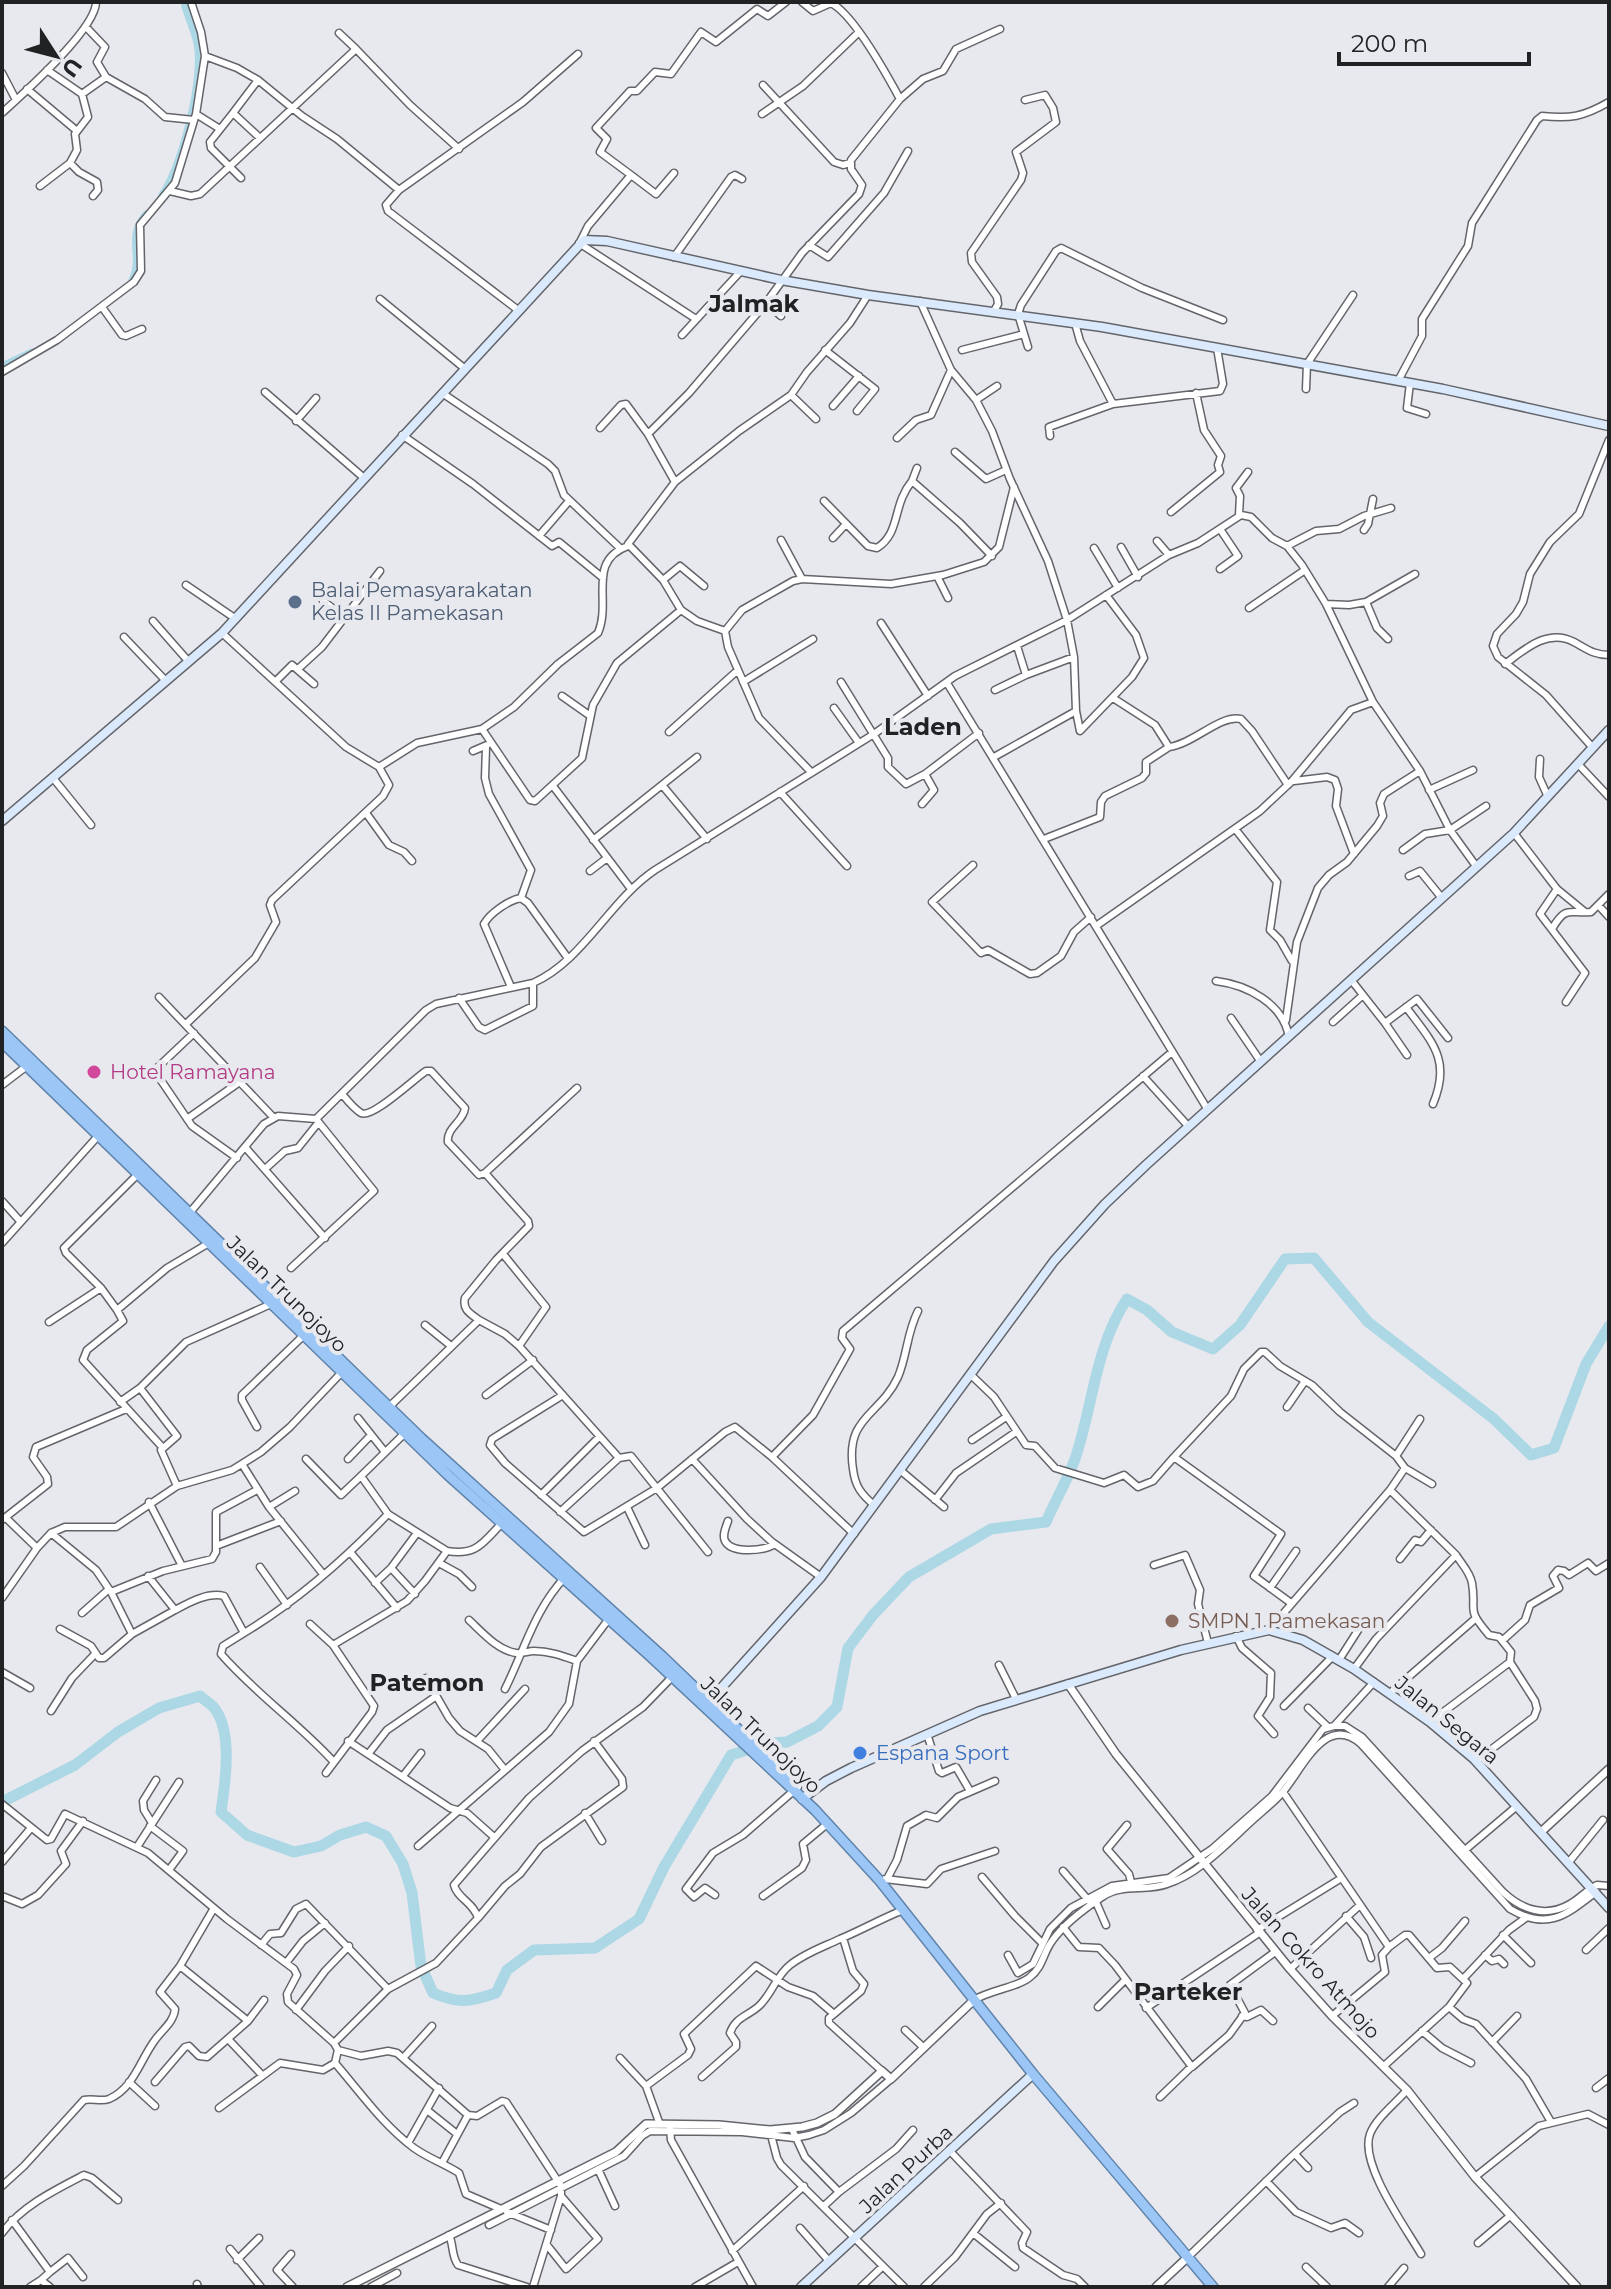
<svg xmlns="http://www.w3.org/2000/svg" width="1611" height="2289" viewBox="0 0 1611 2289" font-family="Montserrat,sans-serif">
<rect width="100%" height="100%" fill="#e8e9ee"/>
<g fill="none" stroke-linecap="round" stroke-linejoin="round">
<path stroke="#acd7e5" stroke-width="7" d="M162,195C182,164 201,88 198,50C197,34 187,18 184,2
M132,280C144,257 125,237 146,214
M2,366L32,352"/>
<path stroke="#acd7e5" stroke-width="11" d="M2,1802L75,1765L118,1732L159,1708L200,1696C204,1700 212,1704 215,1709C233,1733 225,1784 221,1812L247,1835L294,1852L321,1846L340,1835L366,1827L386,1836L403,1864L412,1893L421,1966L433,1993C459,2004 469,2002 496,1993L507,1970L534,1950L595,1948L639,1919L664,1867L731,1755L769,1743L787,1742L818,1726L837,1707L848,1648L873,1615L909,1577L991,1529L1046,1522C1055,1501 1067,1481 1075,1459C1093,1406 1095,1347 1127,1299L1147,1310L1172,1332L1213,1349L1240,1325L1285,1259L1314,1258L1368,1322L1494,1419L1531,1455L1554,1448L1586,1364L1609,1326"/>
<g stroke="#64656a" stroke-width="9">
<path id="minor" d="M86,27L105,47L97,62L106,77L145,99L165,117L194,120
M339,33L356,49
M205,56L237,68L258,80L302,116L337,139L399,190
M47,70L82,94L106,77
M2,73L16,100
M763,85L834,162L843,165L850,163
M27,89L77,131
M900,99L923,79L943,71L956,49L1000,29
M2,113C24,93 96,29 96,2
M233,113L258,80
M196,114L220,129
M762,114L803,86L859,32
M70,163L79,172L97,182L98,190L93,196
M631,175L656,194L674,173
M241,178L211,148L210,142L233,113L260,138
M40,186L70,163L77,150L75,134L88,117L82,94
M170,191L191,196L200,194L356,49L410,105L459,149
M580,242L588,226L631,175L600,152L607,139L596,128L630,91H637L655,72L671,74L701,32L716,42L757,9L768,16L786,2
M579,243L696,319
M809,245L828,257L884,193L908,151
M674,257L731,177L735,175L742,179
M380,299L464,368
M920,301L951,370L976,400L992,431L1010,479L1048,561L1067,620L1074,657L1076,711L1080,731L1132,677L1144,658L1136,635L1106,595
M766,303L781,316
M102,307L122,335L126,336L142,329
M518,310L388,211L386,205L399,190L523,102L578,54
M994,311L998,304L997,297L972,262L971,253L1021,180L1023,173L1016,152L1056,122L1053,108L1045,95L1025,100
M1075,323L1080,341L1113,404L1220,391L1223,384L1217,348
M682,335L740,272
M1028,347L1018,314L1021,305L1056,251L1061,248L1142,288L1223,320
M825,350L875,389L857,411
M962,350L1024,334
M2,372L57,340L134,282L141,271L140,225L175,183L196,114L205,56L201,32L191,2
M1398,381L1422,336V319L1468,246L1472,223L1537,120L1542,116C1570,119 1583,117 1609,102
M1410,383L1407,408L1426,414
M1306,389L1307,364L1353,295
M265,392L364,478
M442,393L548,464L555,471L564,495L621,549
M791,395L816,419
M976,400L997,386
M833,406L859,376
M296,421L316,398
M600,428L621,405L626,404L648,434L675,482
M648,434L689,393L766,303L802,253L859,194L862,185L851,169V160L900,99C887,75 853,14 831,3L813,11L802,2
M402,435L473,484L552,546L559,542L603,578
M1050,436L1049,427L1113,404
M897,438L916,420L931,415L951,370
M955,452L986,479L1006,470
M912,481L917,468
M824,501L868,546L877,548C901,533 892,505 912,481L960,523L992,556
M1171,512L1220,472L1218,465L1221,456L1204,430L1196,393
M1239,515L1240,496L1236,488L1248,472
M1220,529L1238,556L1220,569
M1364,530L1368,524L1373,499
M539,536L569,501
M833,538L846,524
M781,540L802,579
M1157,541L1169,555
M1287,546L1316,531L1339,529L1364,516L1391,508
M1121,547L1138,577
M1094,548L1118,588
M937,576L948,598
M663,580L680,566L704,586
M186,585L236,619
M323,601L346,618
M1366,602L1415,574
M1326,604L1349,605L1366,602L1377,628L1388,639
M1249,608L1305,570
M153,621L189,662
M881,623L928,696
M725,631L697,621L681,610L663,580L628,544L675,482L739,431L791,395L807,372L850,323L868,295
M124,637L166,681
M1017,646L1026,675
M1505,664C1525,649 1548,628 1574,642C1587,649 1594,655 1609,655
M298,669L322,647L380,571
M276,681L292,665L314,684
M743,682L813,639
M841,682L888,758V767L906,784L925,774L979,733
M947,683L1208,1110
M995,690L1026,675L1074,657
M562,696L589,715
M1113,698L1155,725L1169,747C1193,744 1221,714 1241,719L1252,731L1288,785
M834,708L859,743
M482,729L514,707L558,664L598,633C612,601 586,561 628,546
M669,732L738,670
M486,747L485,778L489,794L531,870L521,898
M1593,748L1546,695L1498,657L1493,646L1497,634L1516,614L1523,602L1530,574L1550,542L1579,514L1609,440
M473,751L487,745
M994,757L1076,711
M1540,759L1539,777L1548,797
M1578,764L1609,797
M379,767L417,743L482,729L530,800L535,801L582,758L593,705L617,663L681,610
M811,772L759,718L728,647L725,631L742,610L793,581L802,579L891,584L943,575L984,562L999,547L1014,487
M53,778L91,825
M1294,781L1327,777L1335,780L1338,789L1336,806L1354,854
M662,785L707,839
M553,786L631,889
M1429,790L1473,770
M780,792L847,866
M922,804L934,790L925,774
M366,813L389,845L404,852L412,861
M1236,830L1277,882L1270,930L1280,940L1292,961
M1514,833L1557,889L1585,912
M1044,839L1100,817L1101,802L1105,796L1142,778L1146,773V762L1169,747
M593,840L697,757
M1403,850L1425,834L1450,830L1486,806
M973,865L932,902L981,953L988,950L1030,974L1037,973L1061,956L1074,932L1091,917
M590,871L607,858
M1409,876L1420,871L1441,897
M1557,889L1540,914L1585,973L1566,1002
M1599,906L1609,917
M1096,926L1260,811L1292,781L1351,710L1373,702
M1552,929C1566,905 1569,914 1591,912L1609,894
M1216,981C1247,985 1283,1003 1289,1037
M1352,981L1385,1023L1417,999L1448,1038
M511,987L484,924C490,913 509,900 521,898L528,903L567,957
M159,997L274,1118
M459,998L479,1027L485,1030L533,1006V983
M1406,1007C1431,1041 1452,1059 1433,1104
M1231,1018L1261,1062
M1286,1020L1297,942L1318,888L1329,875L1347,862L1377,826L1383,816L1380,803L1384,794L1420,771
M1333,1022L1363,995
M1385,1023L1407,1055
M186,1024L255,958L276,922L270,905L272,900L383,796L389,785L379,767L346,747L222,633
M194,1033L157,1068L156,1073L192,1126L237,1158
M1143,1076L1189,1127
M2,1085L27,1066
M342,1094C347,1100 354,1109 361,1113C372,1119 414,1079 426,1071H431L465,1108C464,1121 446,1128 448,1142L479,1175L485,1173
M187,1119L241,1081
M245,1147L325,1238
M265,1169L285,1151L298,1148L318,1123
M2,1201L20,1221
M187,1216L264,1124L278,1116L316,1119L426,1010L436,1004L533,983C583,961 610,900 655,870L874,734L955,676L1067,620L1169,555L1198,543L1241,515L1251,517L1272,538L1287,546L1302,565L1326,604L1373,702L1420,771L1450,830L1476,866
M2,1243L98,1136
M503,1254L546,1307L519,1346
M291,1268L374,1191L316,1119
M101,1288L117,1310L167,1268L209,1243
M117,1310L123,1321L87,1350L83,1360L163,1448
M479,1320C471,1314 462,1310 465,1298L496,1260L529,1226L528,1221L485,1173L577,1088
M49,1322L101,1288L66,1253L64,1248L138,1174
M425,1325L451,1346
M970,1374L994,1397L1026,1445L1035,1446L1055,1468L1104,1483L1124,1475L1138,1487L1153,1481L1174,1457
M140,1388L177,1436L161,1450L177,1486
M486,1395L533,1360
M563,1395L492,1439L490,1445L505,1463L584,1532L657,1488L725,1432L735,1427L772,1457L854,1534
M120,1402L140,1388L186,1342L271,1304
M1287,1407L1305,1381
M388,1408L479,1320L505,1334L519,1346L619,1458
M358,1418L385,1452
M257,1427L242,1400V1395L304,1335
M405,1433L361,1476L388,1514L447,1551C476,1556 483,1543 501,1524
M972,1440L1006,1417
M1396,1456L1420,1419
M772,1457L813,1415L850,1349L842,1338L843,1331L1172,1052
M306,1459L341,1495L361,1476
M348,1459L371,1435
M692,1459L747,1519L772,1542L821,1577
M242,1464L269,1507L323,1574
M900,1470L944,1507
M541,1495L599,1437
M935,1500L956,1473L1016,1432
M149,1502L182,1566
M874,1505C861,1494 855,1486 853,1469C845,1416 880,1416 898,1377C907,1356 907,1332 918,1311
M269,1507L295,1491
M627,1507L645,1545
M560,1512L619,1458L631,1456L708,1552
M6,1518L37,1548
M2,1520L48,1484L47,1477L33,1457L36,1447L126,1409
M728,1521C726,1527 722,1535 725,1541C732,1554 764,1551 775,1544
M51,1533L96,1570L111,1592L163,1571L212,1559L216,1552V1512L257,1490
M216,1546L281,1521
M350,1552L397,1608
M1456,1555C1461,1563 1470,1572 1472,1583C1477,1613 1465,1607 1489,1635L1499,1637L1511,1652L1510,1662L1535,1701L1537,1709L1534,1717L1476,1761
M1400,1559L1415,1540L1421,1542L1431,1530
M439,1563L459,1574L472,1587
M1154,1565L1185,1555L1200,1590L1198,1604L1208,1643
M260,1567L287,1605
M391,1568L415,1594
M375,1583L391,1568L417,1533
M1270,1588L1296,1551
M111,1592L132,1634
M2,1598L37,1548L51,1533L65,1527H116L177,1486L232,1470L261,1452L290,1427L342,1372
M1291,1603L1254,1576L1281,1534L1174,1457L1231,1396L1244,1369L1261,1352H1265L1280,1366L1312,1385L1340,1412L1396,1456L1405,1468L1432,1484
M175,1610C190,1602 208,1592 224,1596L244,1633L223,1646L221,1654C255,1693 298,1723 333,1761
M82,1613L109,1589
M469,1620C482,1632 497,1650 516,1653C522,1654 528,1651 534,1651C550,1651 563,1656 577,1661
M310,1624L333,1645L374,1706L372,1712L326,1773
M60,1629L91,1646L99,1658H104L132,1634L175,1610L148,1576
M1269,1630L1390,1490L1405,1468
M244,1633C297,1601 345,1559 388,1514
M1236,1636L1242,1648L1271,1673L1270,1697L1258,1716L1274,1734
M1503,1640L1525,1620L1530,1605L1559,1588L1553,1576L1558,1570L1564,1571L1569,1575L1588,1563L1596,1571L1609,1563
M333,1645L407,1601L425,1581L447,1551
M1339,1660L1362,1624
M999,1665L1016,1699
M1354,1669L1376,1639L1456,1555L1390,1490
M2,1672L30,1688
M426,1678L449,1718L460,1731L488,1749L505,1770
M505,1689C525,1649 534,1610 566,1576
M1390,1693L1475,1619
M1284,1706L1332,1657
M1308,1708L1328,1727
M51,1711L72,1678L95,1654
M1430,1722L1510,1662
M1334,1726L1374,1682
M927,1734L939,1771L942,1773L956,1767L970,1791
M348,1741L450,1808L467,1813L494,1837
M477,1741L525,1689
M369,1753L387,1730L435,1697
M403,1776L421,1753
M1283,1792L1389,1947L1405,1935H1409L1437,1968L1450,1967L1467,1983L1449,2007L1384,2066
M2,1804L47,1840L51,1839L65,1814L148,1853L227,1919L294,1969L297,1975L287,1994L288,2002L334,2043L338,2050L335,2063C360,2092 383,2125 414,2148C428,2158 445,2164 459,2173L466,2194L501,2209
M585,1813L602,1841
M152,1823L144,1810L143,1801L156,1780
M1127,1825L1107,1849L1129,1874L1131,1882
M150,1826L183,1851L169,1870
M418,1846L549,1732L569,1704L577,1661L611,1616
M137,1847L179,1782
M1465,1850L1517,1806
M2,1862L31,1828
M1569,1862L1603,1820
M1063,1871L1089,1901
M982,1877L1015,1916L1042,1943
M885,1879L927,1884L941,1869L995,1851
M887,1879L897,1860L907,1826L926,1815L937,1818L958,1797L995,1781
M715,1895L705,1888L694,1897L686,1889L713,1853L743,1835L798,1787
M2,1896L22,1904L38,1895L66,1864L61,1851L83,1821
M763,1896L802,1868L806,1860L803,1844L827,1824
M1096,1902L1106,1925
M1346,1916L1364,1937L1371,1958
M478,1918L505,1886L520,1874L541,1847L623,1787L622,1779L594,1741
M1063,1927L1079,1947L1099,1948L1115,1965L1192,2067L1229,2035L1245,2013L1230,1985L1275,1952
M1257,1930L1340,1879
M1503,1935L1531,1963
M261,1945L270,1934L281,1933L296,1909L306,1904L388,1989L334,2043
M1586,1950L1609,1928
M1008,1955L1018,1973L1033,1964L1050,1929L1071,1908L1112,1886L1169,1878L1212,1849L1272,1796L1323,1729L1334,1726H1345L1362,1737L1503,1892C1522,1910 1546,1918 1570,1904C1579,1899 1587,1890 1597,1885L1609,1886
M1485,1955L1492,1961L1499,1959L1504,1964
M1429,1958L1442,1948L1465,1921
M286,1963L303,1941L325,1923
M1290,1969L1360,1905
M1463,1979L1509,1930L1527,1917
M388,1989L436,1963L478,1918C474,1903 457,1898 454,1885L529,1798L582,1751L643,1707L673,1676
M974,2000C990,1990 1019,1987 1030,1977C1043,1967 1043,1953 1052,1941C1064,1924 1084,1909 1102,1897C1122,1883 1146,1892 1167,1884C1201,1873 1229,1841 1255,1818C1264,1810 1274,1802 1282,1793C1302,1770 1325,1712 1361,1744L1510,1909C1547,1931 1565,1916 1596,1892
M1098,2007L1125,1980
M1449,2007L1463,2019L1476,2024L1526,2079L1551,2122
M1146,2008L1259,1933
M296,2010L325,1971L349,1946
M834,2014L861,1991L864,1984L853,1971L843,1938
M1242,2016L1247,2017L1261,2010L1273,2021
M1332,2016L1385,1972L1382,1955L1389,1947
M248,2021L264,2000
M905,2030L923,2047
M1422,2031L1442,2048L1471,2063
M229,2040L262,2075
M1492,2042L1517,2016
M338,2050L361,2056L388,2051L397,2053L468,2115
M404,2057L432,2026
M620,2058L646,2086L659,2122
M702,2077L736,2047V2042L730,2033C736,2016 749,2016 760,2005C773,1992 776,1976 790,1965C805,1953 823,1947 840,1939C861,1930 881,1919 903,1910
M129,2082L155,2106
M155,2082L185,2047L189,2046L199,2056L207,2057L248,2021L180,1966L214,1908
M646,2086L688,2055L691,2049L684,2034L756,1966L788,1987L813,1996L834,2014L829,2018V2023L882,2071
M1596,2088L1609,2078
M1407,2090C1396,2103 1376,2118 1370,2134C1359,2164 1406,2228 1421,2254
M1160,2097L1191,2067
M219,2108L280,2063L323,2070L335,2063
M427,2110L457,2134
M468,2115L477,2116L502,2101L506,2102L561,2186V2196L533,2287
M670,2128L671,2140L753,2287
M792,2129L805,2157L839,2192L824,2206
M771,2135L777,2158L781,2165L904,2287
M408,2143L439,2088
M949,2150L1027,2232L1022,2243L1023,2248L1063,2275L1077,2279L1085,2287
M1295,2154L1308,2168
M442,2163L468,2115
M598,2169L615,2206
M1475,2177L1539,2126L1588,2114L1609,2125
M1266,2181L1296,2212L1331,2228L1345,2223L1359,2233
M2,2186L24,2166L84,2100C93,2098 100,2102 109,2099C134,2088 140,2060 155,2040C162,2030 174,2022 175,2009L160,1992L180,1966
M839,2192L896,2149L913,2130
M507,2212L551,2230
M12,2220L50,2272L41,2280L50,2287
M489,2225L624,2156L642,2136L650,2131L742,2132L794,2138L809,2135L824,2130L851,2113L891,2079
M800,2228L829,2261
M2,2233C22,2206 55,2190 84,2175L92,2178L118,2200
M973,2233L1015,2267
M449,2235C454,2246 451,2255 458,2265L527,2287
M1478,2243L1511,2215
M547,2245L566,2269L598,2239L561,2196
M230,2249L261,2287
M732,2251L804,2186
M291,2254L277,2270L293,2287
M1187,2258L1291,2157L1340,2112L1354,2103
M237,2260L259,2238
M1306,2267L1327,2287
M50,2272L68,2258L83,2277
M197,2284L198,2287
M30,2287L41,2280
M371,2287L397,2273
M695,2287L738,2262
M861,2287L882,2267
M924,2287L955,2257L987,2214L1001,2203
M1388,2287L1404,2268"/>
</g>
<g stroke="#64656a" stroke-width="10">
<path id="tertiary" d="M1068,1684L1116,1754L1290,1969L1332,2016L1407,2090L1475,2177L1577,2287
M1541,1832L1609,1769
M347,2287L616,2152L646,2124L719,2125L770,2130L802,2127L817,2123L835,2114L882,2071L891,2079L974,2000
M1156,2287L1187,2258"/>
</g>
<g stroke="#64656a" stroke-width="11">
<path id="secondary" d="M2,821L222,633L584,240L607,241L781,280L868,295L1102,327L1443,389L1609,426
M705,1706L821,1577L1054,1261L1105,1204L1146,1165L1514,833L1609,730
M802,1799L826,1781L851,1768L980,1711L1181,1650L1269,1630L1303,1640L1354,1669L1430,1722L1474,1759L1609,1908
M801,2287L1033,2074"/>
</g>
<g stroke="#6084ab" stroke-width="12">
<path id="trunk" d="M2,1031L421,1438L663,1657L794,1783
M2,1042L448,1475L649,1655L815,1810L880,1881L1033,2074L1213,2287"/>
</g>
<use href="#minor" stroke="#fff" stroke-width="6"/>
<use href="#tertiary" stroke="#fff" stroke-width="7"/>
<use href="#secondary" stroke="#daeafc" stroke-width="8"/>
<use href="#trunk" stroke="#9bc6f6" stroke-width="9"/>
</g>
<circle fill="#5c6f8a" stroke="#e8e9ee" stroke-width="3" cx="295" cy="602" r="8"/>
<circle fill="#d1479c" stroke="#e8e9ee" stroke-width="3" cx="94" cy="1072" r="8"/>
<circle fill="#8d6e63" stroke="#e8e9ee" stroke-width="3" cx="1172" cy="1621" r="8"/>
<circle fill="#3f7fe0" stroke="#e8e9ee" stroke-width="3" cx="860" cy="1753" r="8"/>
<g text-anchor="middle" dominant-baseline="central" stroke-width="8" stroke-linejoin="round" paint-order="stroke">
<g font-size="20" fill="#4e5e75" stroke="#e8e9ee" text-anchor="start">
<text x="311" y="590">Balai Pemasyarakatan<tspan x="311" dy="23">Kelas II Pamekasan</tspan></text>
</g>
<g font-size="20" fill="#b23c85" stroke="#e8e9ee" text-anchor="start">
<text x="110" y="1072">Hotel Ramayana</text>
</g>
<g font-size="20" fill="#212223" stroke="#e8e9ee">
<text transform="translate(287 1294) rotate(44)">Jalan Trunojoyo</text>
<text transform="translate(1447 1720) rotate(39)">Jalan Segara</text>
<text transform="translate(761 1735) rotate(44)">Jalan Trunojoyo</text>
<text transform="translate(1311 1963) rotate(48)">Jalan Cokro Atmojo</text>
<text transform="translate(906 2169) rotate(-43)">Jalan Purba</text>
</g>
<g font-size="20" fill="#785e54" stroke="#e8e9ee" text-anchor="start">
<text x="1188" y="1621">SMPN 1 Pamekasan</text>
</g>
<g font-size="20" fill="#366cbe" stroke="#e8e9ee" text-anchor="start">
<text x="876" y="1753">Espana Sport</text>
</g>
<g font-size="24" font-weight="bold" fill="#212223" stroke="#e8e9ee">
<text x="754" y="303">Jalmak</text>
<text x="923" y="726">Laden</text>
<text x="427" y="1682">Patemon</text>
<text x="1188" y="1991">Parteker</text>
</g>
</g>
<rect width="1611" height="2289" fill="none" stroke="#212223" stroke-width="8"/>
<g transform="translate(56 56) rotate(126)" stroke="#e8e9ee" stroke-width="6" paint-order="stroke">
<path d="M0-6L14 30L0 20L-14 30Z" fill="#212223"/>
<text y="-12" font-size="22" font-weight="bold" text-anchor="middle" fill="#212223">U</text>
</g>
<path d="M1339 52v12h190v-12" fill="none" stroke="#212223" stroke-width="4"/>
<text x="1351" y="52" font-size="24" fill="#212223" stroke="#e8e9ee" stroke-width="6" paint-order="stroke">200 m</text>
</svg>
